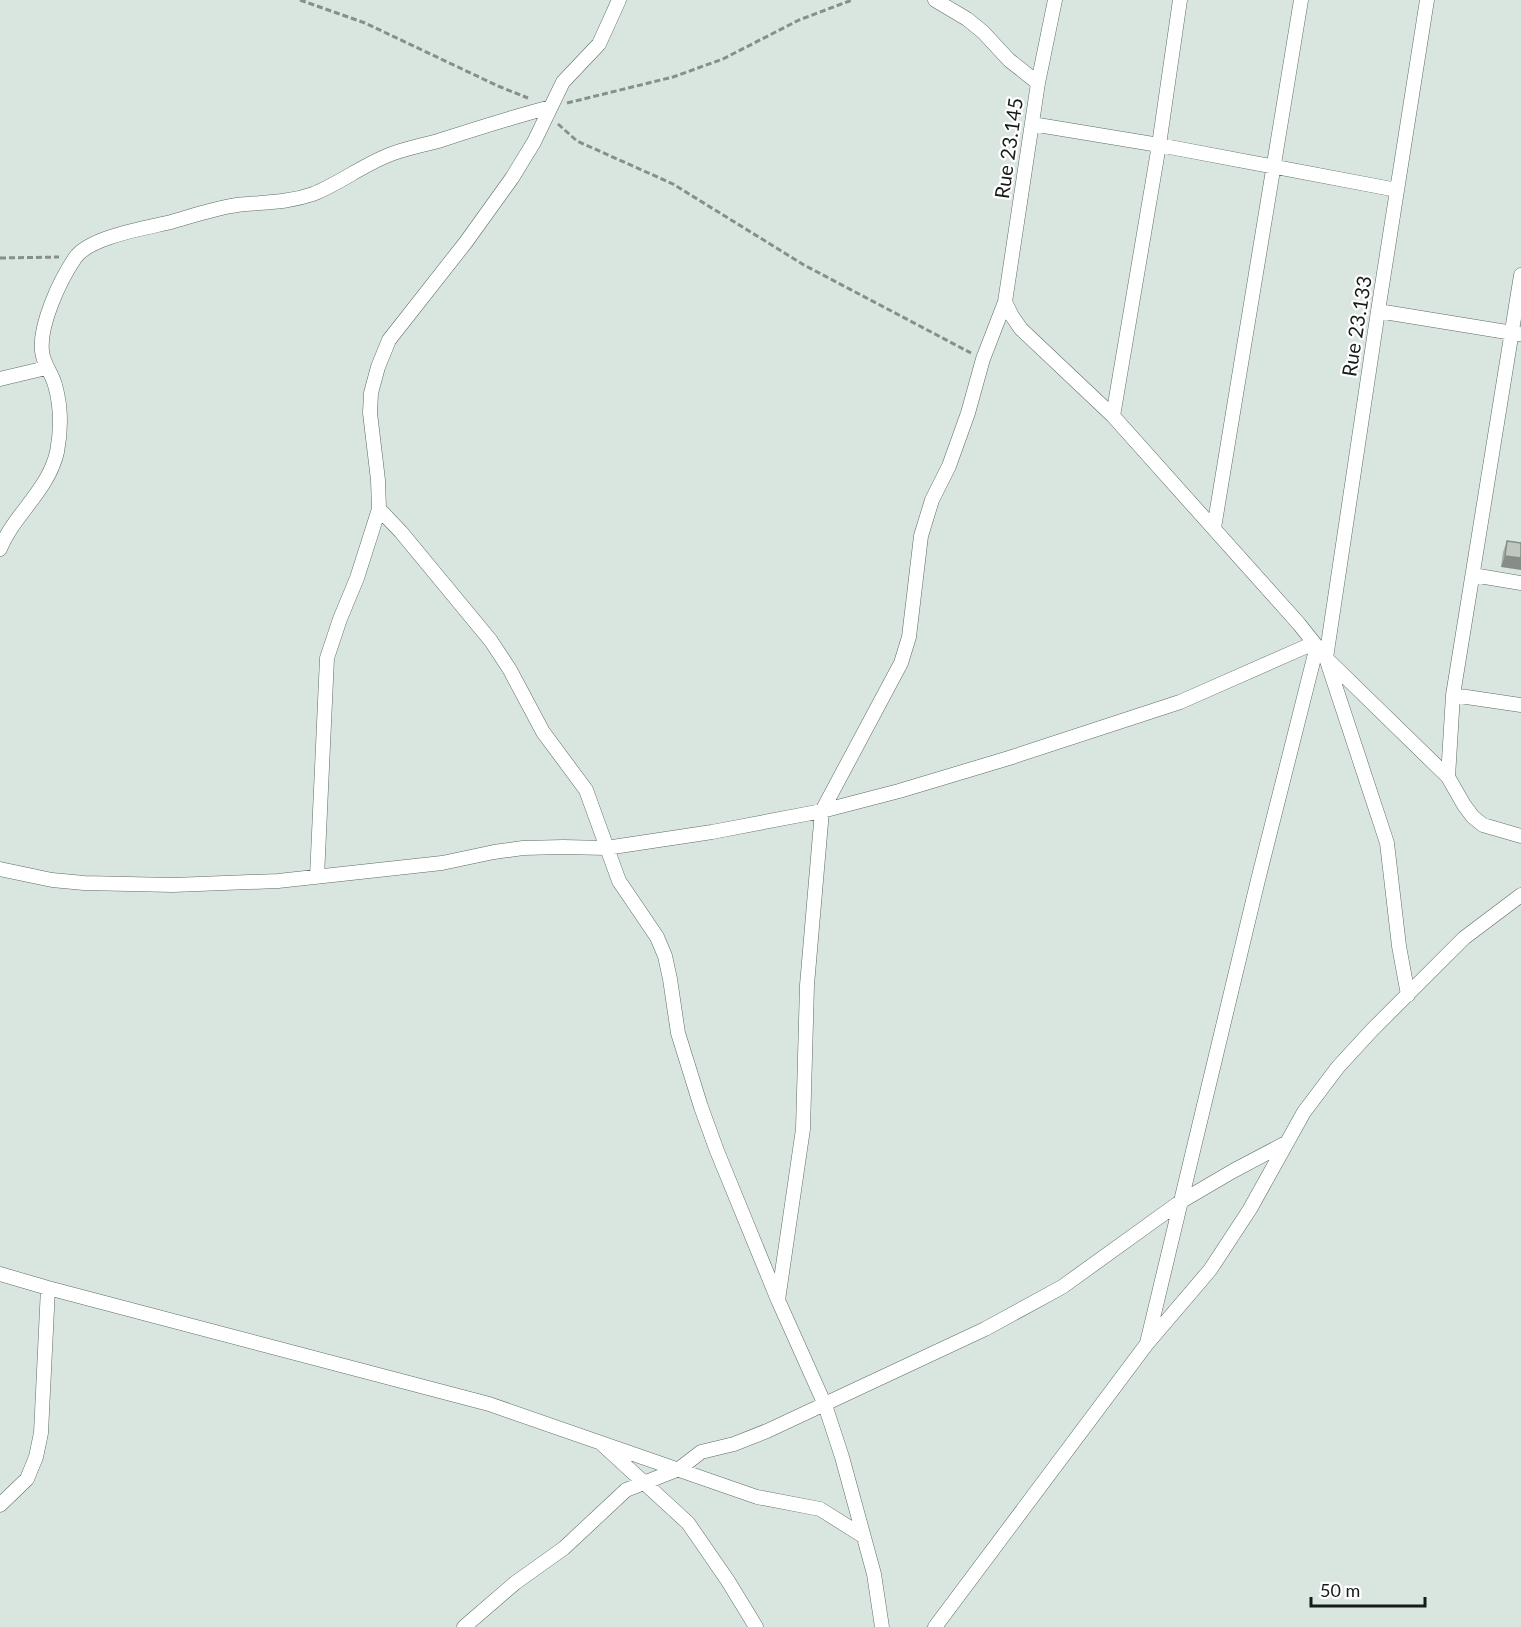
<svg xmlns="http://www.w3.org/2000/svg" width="1521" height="1627" viewBox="0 0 1521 1627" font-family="Lato,sans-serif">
<rect width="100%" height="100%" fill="#d9e5df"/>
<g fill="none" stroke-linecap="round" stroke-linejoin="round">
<g stroke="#606b66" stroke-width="15">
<path id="street" d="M935,0L967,19L983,32L1009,60L1038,83
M1032,124L1159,145L1397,190
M1005,302L1012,316L1021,329L1113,416L1299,624L1326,658L1448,777L1464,805L1473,817L1483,825L1521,836
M1378,311L1519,334
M0,379L46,368
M1113,416L1159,145L1180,0
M379,509L401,532L491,641L510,670L543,732L586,790L619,881L657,937L665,956L670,979L678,1033L701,1107L717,1151L778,1300L825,1405L842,1457L874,1574L882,1627
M1214,528L1301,0
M0,549C14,514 48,491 57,452C61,431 61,406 55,385C52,373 43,364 42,351C39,325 60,280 75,258C89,237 146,228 171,222C192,216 215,208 237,205C263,202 287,203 313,194C341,183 365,163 394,153C408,148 423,145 438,141C475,129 512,117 551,107
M1473,575L1521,583
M1453,695L1521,705
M1448,777L1453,695L1521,275
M0,869L52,880L84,883L173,885L278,881L442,863L494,852L523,848L563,847L606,848L712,832L822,811L899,791L1009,758L1180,702L1314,643
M317,877L327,658L340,619L357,578L379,509L378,480L370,413L371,393L378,367L389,340L466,242L512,178L534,142L563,82L599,44L619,0
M1408,995L1399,946L1387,843L1326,658L1378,311L1427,0
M0,1274L48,1288L489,1404L757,1497L820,1509L863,1536
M778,1300L803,1129L807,985L822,811L901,663L909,637L921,536L932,500L949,466L968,413L983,359L1005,302L1038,83L1055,0
M1147,1343L1258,880L1317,646
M603,1445L688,1523L728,1581L756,1627
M0,1505L27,1479L36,1457L41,1433L48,1288
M464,1627L515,1583L564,1548L626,1490L679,1469L701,1452L734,1444L767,1431L985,1329L1062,1287L1180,1202L1233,1171L1284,1144
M935,1627L1146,1345L1210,1270L1250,1209L1304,1112L1338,1067L1372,1030L1464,938L1521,895"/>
</g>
<path stroke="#868f8b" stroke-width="3" stroke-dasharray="6 3" stroke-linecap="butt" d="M300,0L365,23L498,86L528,98
M567,103L673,77L723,59L799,20L852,0
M558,124L577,141L673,184L804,265L971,353
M0,258L59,257"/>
<use href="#street" stroke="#fff" stroke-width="14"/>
</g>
<path fill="#a4aca4" d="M1507,541L1521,543L1501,567L1503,552Z"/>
<path fill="#868c86" d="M1505,556L1521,558V570L1501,567Z"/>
<path fill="#bfc8bf" stroke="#868c86" stroke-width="1.5" d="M1507,541L1521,543V558L1505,556Z"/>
<g text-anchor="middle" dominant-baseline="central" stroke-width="4.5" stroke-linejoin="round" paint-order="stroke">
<g font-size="20" fill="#161b19" stroke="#fff">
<text transform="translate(1008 148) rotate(-82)">Rue 23.145</text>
<text transform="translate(1356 326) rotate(-81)">Rue 23.133</text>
</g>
</g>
<path d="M1311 1597v9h114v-9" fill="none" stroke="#161b19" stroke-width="3"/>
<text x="1320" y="1597" font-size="18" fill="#161b19" stroke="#ffffff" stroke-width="4.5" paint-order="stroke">50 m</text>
</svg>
